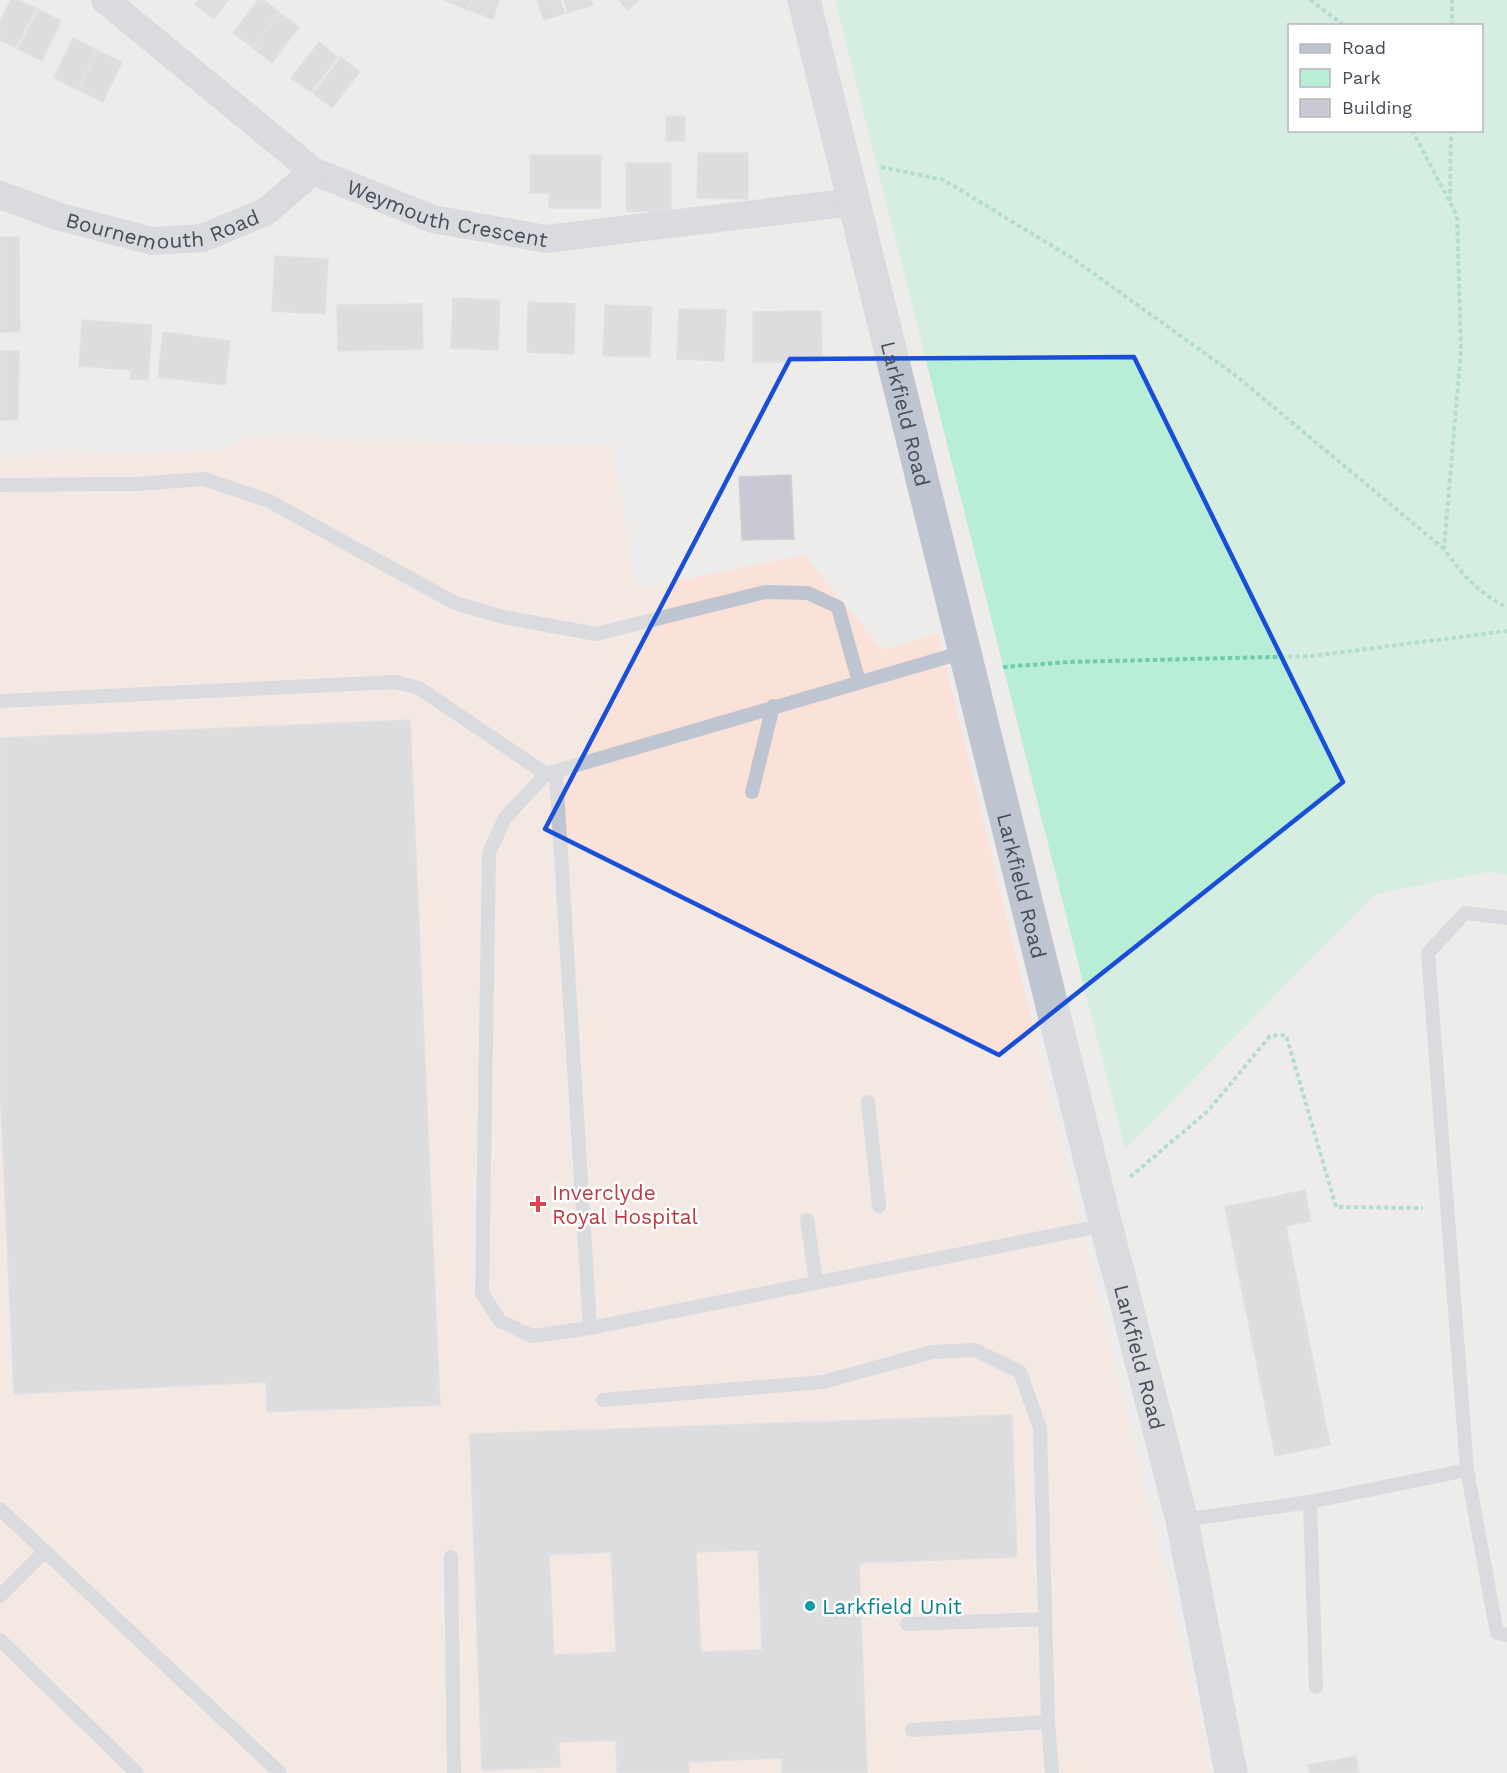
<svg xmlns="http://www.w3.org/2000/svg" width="1507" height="1773" viewBox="0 0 1507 1773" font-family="'Work Sans',sans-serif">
<rect width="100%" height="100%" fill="#eeeceb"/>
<path fill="#fae2d9" d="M244,438L612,446L637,589L804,555L883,650L938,633L1214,1773H0V457L223,450Z"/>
<path fill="#b8eed6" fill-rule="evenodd" d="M835,0H1507V875L1489,872L1375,894L1125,1149ZM1290,26H1482V130H1290Z"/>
<path fill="#c8c9d2" stroke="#cfd0d7" stroke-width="1.5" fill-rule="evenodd" d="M11,0H19L36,8L16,48L0,40V21Z
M198,0H228L214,19L195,4Z
M258,0H264L279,12L252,47L233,33Z
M444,0H470L467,10Z
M472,0H499L493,19L469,10Z
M537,0H560L565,13L544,20Z
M564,0H591L593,5L568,13Z
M619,0H639L627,10Z
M38,9L61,21L42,61L18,49Z
M280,13L299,27L272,63L253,48Z
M73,38L97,50L77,90L54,78Z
M319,42L338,57L311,92L291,78Z
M98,51L122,62L103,102L79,90Z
M341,57L360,72L332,108L313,93Z
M666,116H685V141H666Z
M698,153H748V199L697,198Z
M530,155H601V208H549V193H530Z
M626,163H671V212L626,211Z
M0,237H19L20,332H0Z
M275,256L328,259L325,314L272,311Z
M453,298L500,300L498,350L451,348Z
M528,302L575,304L574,354L527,352Z
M422,304L423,349L338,351L337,305Z
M605,305L652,307L650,357L603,356Z
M679,309L726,310L724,361L677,359Z
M821,311L822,361L753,362V312Z
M82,320L152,325L148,380L130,379L131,370L79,366Z
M163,332L230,341L225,385L158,377Z
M0,351H19L18,420H0Z
M791,475L794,539L742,540L739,477Z
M410,720L440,1405L267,1412L266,1382L14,1394L0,1085V738Z
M1305,1190L1311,1221L1286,1226L1330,1445L1275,1456L1225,1207Z
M1012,1415L1017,1557L859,1563L867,1773H782V1758L689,1762V1773H617L616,1740L559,1742L560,1767L482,1770L470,1434ZM758,1550L762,1650L701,1652L696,1552ZM611,1552L616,1652L554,1655L549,1555Z
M1356,1756L1359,1773H1310L1308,1765Z"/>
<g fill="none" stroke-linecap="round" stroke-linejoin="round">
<path stroke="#70cbad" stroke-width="4" stroke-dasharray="4.5 3" stroke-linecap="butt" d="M1310,0L1345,26
M1452,26V0
M1412,130L1457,216L1461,350L1444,549C1461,573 1480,595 1507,607
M881,167L944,180L1072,258L1235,375L1444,549
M1450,201L1451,130
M1003,667L1069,662L1312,656L1507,631
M1130,1177L1208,1111L1270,1036L1286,1035L1336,1207L1423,1208"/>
<path stroke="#bec5d1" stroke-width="14" d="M0,485L135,484L204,479L269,501L455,603L503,617L596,634L765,592L808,593L838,607L859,682
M0,701L395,682L419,688L546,774L964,652
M556,773L590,1328
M546,774L505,818L489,853L482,1293L500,1321L532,1336L590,1328L1106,1225
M752,792L773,706
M1507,918L1465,913L1428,953L1467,1470L1497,1633L1507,1635
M868,1102L879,1206
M807,1220L816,1283
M603,1400L823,1382L932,1352L975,1350L1020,1372L1040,1428L1048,1722L1052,1773
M1310,1502L1316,1687
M0,1509L280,1773
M1182,1520L1310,1502L1467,1470
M451,1557L454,1773
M0,1596L45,1551
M907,1624L1046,1619
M0,1640L137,1773
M912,1730L1048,1722"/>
<g stroke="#bec5d1" stroke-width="28">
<path id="s1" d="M105,0L313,171L433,219L546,239L853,202"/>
<path id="s2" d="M0,195L57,216L152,241L203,238L267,211L313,171"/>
</g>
<path stroke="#bec5d1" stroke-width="33" id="s3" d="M804,0L1106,1225L1182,1520L1231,1773"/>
</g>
<path d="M0 0H1507V1773H0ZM1134,357L1343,782L999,1055L545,829L790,359Z" fill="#eeeceb" fill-opacity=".55" fill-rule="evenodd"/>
<path fill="none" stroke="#194edb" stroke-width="4.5" stroke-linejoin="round" d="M1134,357L1343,782L999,1055L545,829L790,359Z"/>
<path fill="#e0444e" stroke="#fff" stroke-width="2" d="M535 1195h6v6h6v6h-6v6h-6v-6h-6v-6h6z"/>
<circle fill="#0f9aa8" stroke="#fff" stroke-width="2" cx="810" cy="1606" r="6"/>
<g text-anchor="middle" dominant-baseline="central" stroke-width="5" stroke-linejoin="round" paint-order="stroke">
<g font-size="21" fill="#444b59" stroke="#fff">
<text stroke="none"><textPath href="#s1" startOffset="411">Weymouth Crescent</textPath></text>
<text stroke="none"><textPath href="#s2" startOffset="170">Bournemouth Road</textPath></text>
<text stroke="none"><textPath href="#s3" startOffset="426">Larkfield Road</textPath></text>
<text stroke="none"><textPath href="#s3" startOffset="912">Larkfield Road</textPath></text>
<text stroke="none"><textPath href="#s3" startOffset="1398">Larkfield Road</textPath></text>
</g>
<g font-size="21" fill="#be3a42" stroke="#fff" text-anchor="start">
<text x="552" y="1192">Inverclyde<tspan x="552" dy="24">Royal Hospital</tspan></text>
</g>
<g font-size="21" fill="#0d838f" stroke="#fff" text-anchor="start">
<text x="822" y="1606">Larkfield Unit</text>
</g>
</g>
<rect x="1288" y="24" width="195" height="108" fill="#ffffff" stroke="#b4b7bd" stroke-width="1.5"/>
<rect x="1300" y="44" width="30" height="9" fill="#bec5d1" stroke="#b4b7bd" stroke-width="1.5"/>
<text x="1342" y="54" font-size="18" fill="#444b59">Road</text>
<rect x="1300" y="69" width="30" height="18" fill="#b8eed6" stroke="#b4b7bd" stroke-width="1.5"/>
<text x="1342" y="84" font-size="18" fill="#444b59">Park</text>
<rect x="1300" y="99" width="30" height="18" fill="#c8c9d2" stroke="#b4b7bd" stroke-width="1.5"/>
<text x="1342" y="114" font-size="18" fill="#444b59">Building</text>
</svg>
